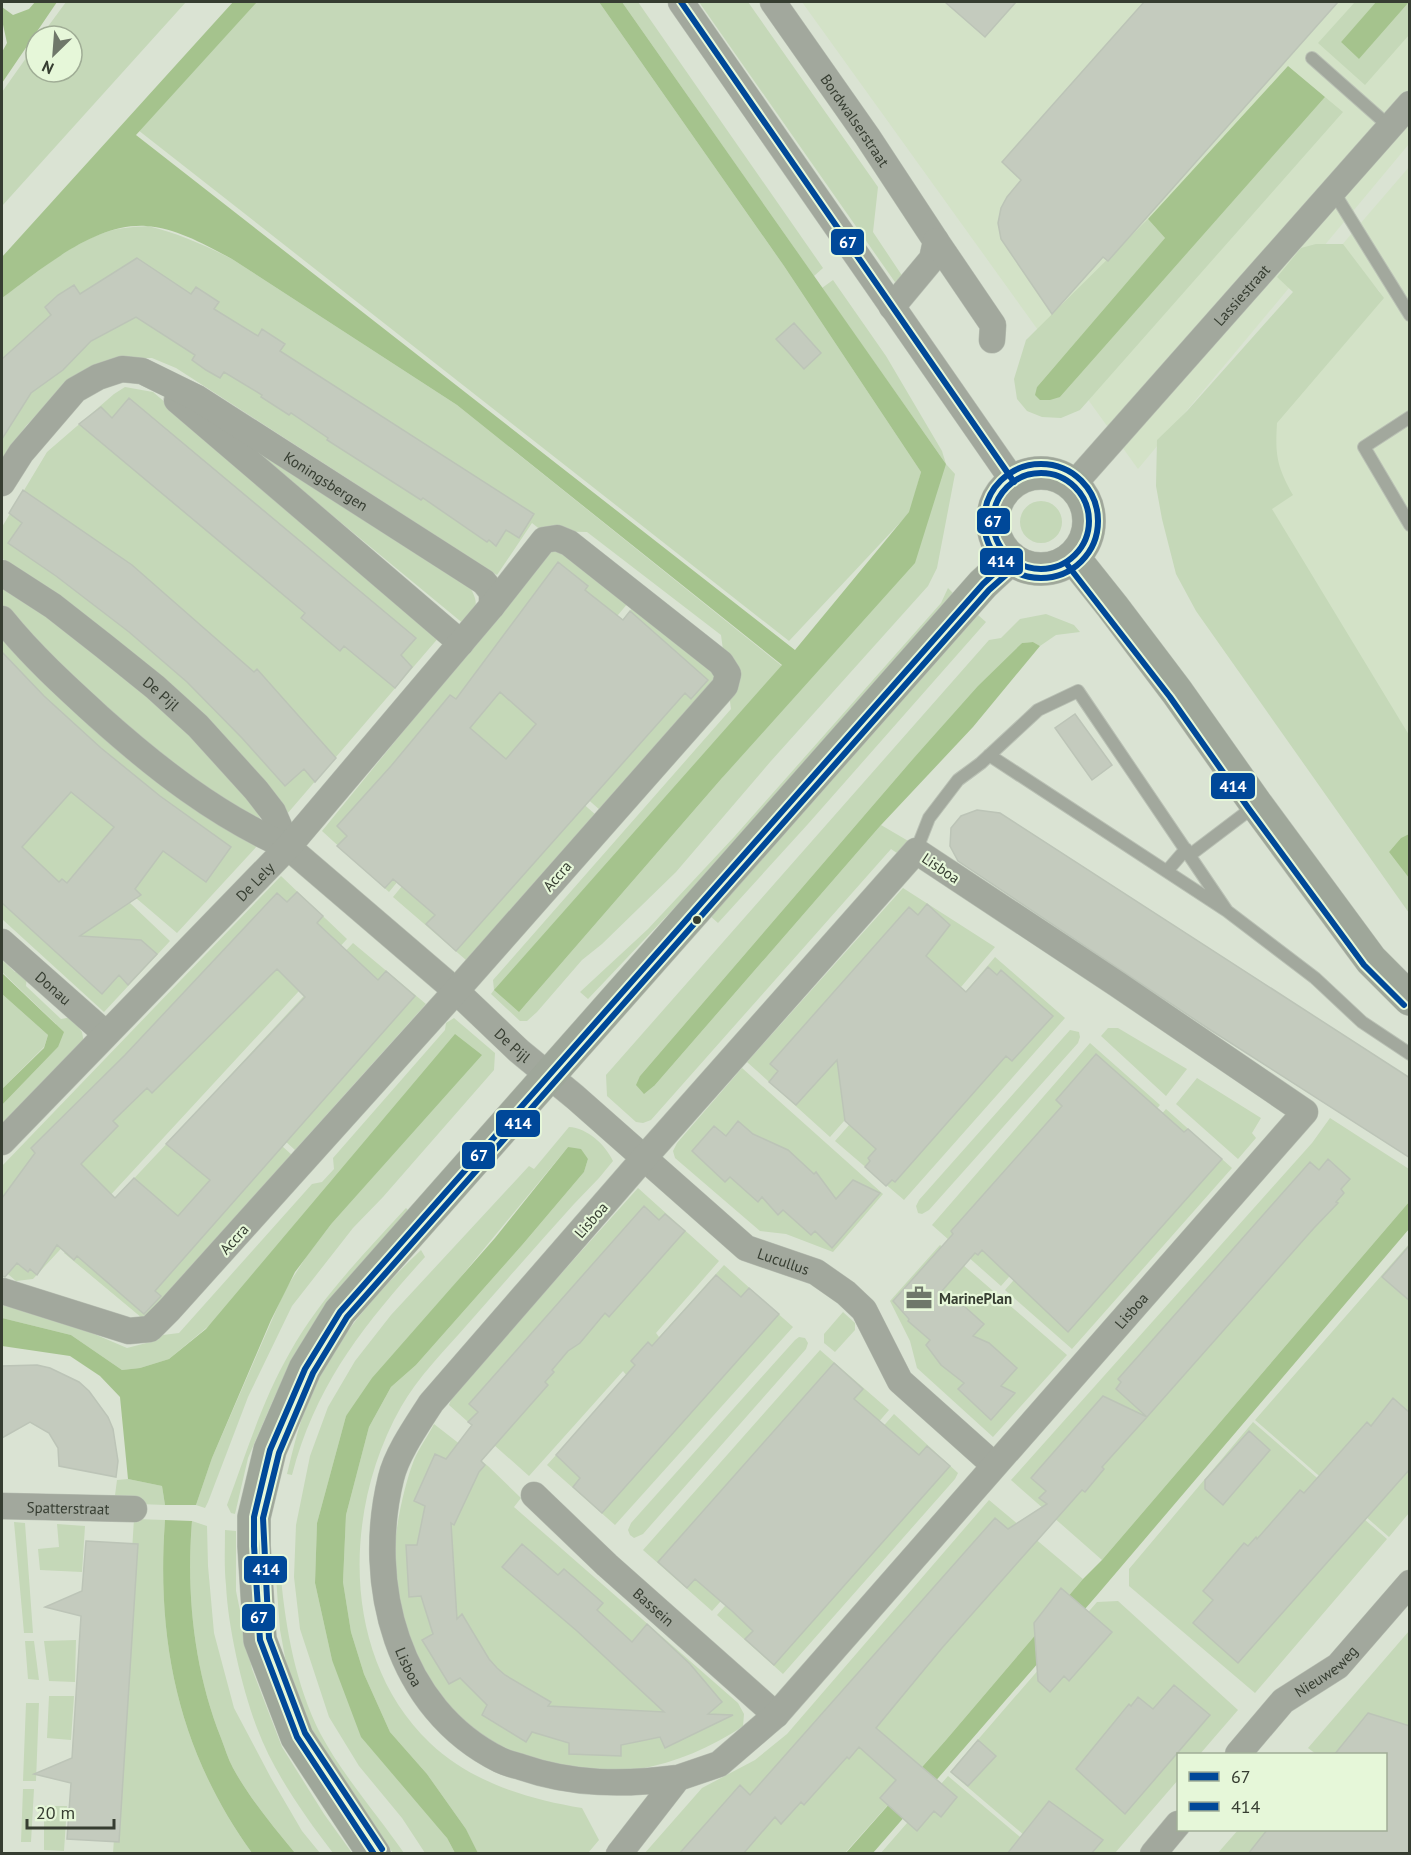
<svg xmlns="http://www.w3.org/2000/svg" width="1411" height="1855" viewBox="0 0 1411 1855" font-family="'PT Sans',sans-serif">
<rect width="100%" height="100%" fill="#dae3d3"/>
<path fill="#d3e2c7" d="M802,2H1409V144L1138,469Z
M1409,167V911L1182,503L1380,292L1341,246Z"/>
<path fill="#c5d8b8" d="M66,2H186L2,206V92L36,44V72H72V36H41Z
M256,2H599L784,266L921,472L910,512L789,641L138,130Z
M622,2H638L823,268L814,276Z
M699,2H748L878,187L873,232L903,277L897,285Z
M1355,2H1376L1341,42L1359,59L1409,2V35L1365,85L1318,43Z
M1325,97L1343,112L1080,410L1061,418L1042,417L1027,411L1017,399L1014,379L1026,340L1148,219L1165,238L1037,387L1060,397Z
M148,226C178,233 204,245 232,259L457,405L782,666L519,1012L722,778L946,464L822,288L833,280L886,356L942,451L946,464L955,474L937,568L928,586L771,761L676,872L602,944L582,960L537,1012L527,1021H520L491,994L494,990L493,980L731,709L721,635L587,532L542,531L532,523L497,575L176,368L152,358H119L54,396L26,426L2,459V298C29,278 67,247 98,235C114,228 131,227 148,226Z
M1316,244H1343L1384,298L1277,423C1275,456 1277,466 1293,495L1272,509L1409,735V834L1401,838L1389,852L1409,878V913L1196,611L1176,574L1162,519L1156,486L1157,440L1187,411L1293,292L1277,277L1301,248Z
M125,387L153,392L440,636L287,814L61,601L2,558V527L47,452L114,394Z
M241,440L467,582C479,602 479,607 465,625Z
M1020 522a21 21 0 1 1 42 0a21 21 0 1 1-42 0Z
M556,544L628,603L543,705L548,710L633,607L717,672L718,679L600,810L552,768L548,773L596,815L466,960L393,897L495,773L491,769L389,892L322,831Z
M2,581L156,699L254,805L264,827L161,762L2,607Z
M948,588L955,595L735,844L588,999L580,992L648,929L734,837L941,603Z
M1046,614L1074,625L1080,632L1056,635L1040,646L1033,642L1022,643L912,760L640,1076L655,1085L881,825L910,842L900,855L891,849L651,1120L643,1123L636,1122L607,1096L606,1075L989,640L1001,638L1020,619Z
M978,615L986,622L808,824L718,923L709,915L772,848Z
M2,626L258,845L177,933L136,898L130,903L170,941L104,1012L2,919Z
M281,876L347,939L33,1279L16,1281L2,1269V1166Z
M903,888L995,947L939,1013L944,1017L995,957L1065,1018L904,1200L835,1141L927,1036L922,1032L830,1137L747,1062Z
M353,943L426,1004L295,1150L222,1084Z
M2,960L15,972L20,968L27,975L26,986L61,1019L72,1017L82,1032L85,1049L2,1129V1105L58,1047L56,1024L2,972Z
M2,994L48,1035L44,1047L2,1089Z
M454,1018L495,1053L494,1070L383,1197L353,1228L292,1306L248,1397L208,1502L205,1508L196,1505L212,1458L285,1290L306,1257L332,1223L169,1359L140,1368L122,1370L71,1335L2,1318V1305L64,1321L127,1348L154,1341L163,1335L179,1333L312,1184L322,1182L334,1169L333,1158L445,1030L446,1023Z
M1108,1028H1118L1187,1069L1166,1096L1101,1036Z
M1070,1030L1079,1032L1080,1037L1078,1043L929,1210L922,1214L918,1213L916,1206L919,1200Z
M1090,1043L1160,1105L1105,1168L1110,1172L1166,1109L1232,1168L1072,1349L1005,1290L1101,1182L1096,1178L1001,1286L932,1225Z
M742,1068L883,1194L833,1252L786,1234L760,1231L675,1158L673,1151L677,1143Z
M1197,1078L1261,1118L1252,1133L1256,1138L1238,1159L1176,1104Z
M218,1089L292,1155L148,1323L64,1253Z
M1330,1118L1409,1169V1202L1102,1560L1011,1480L1312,1143Z
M569,1127C587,1128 605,1144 613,1161L599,1178L574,1204C538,1244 502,1285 466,1326C444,1351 418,1377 401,1407C343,1509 340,1657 430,1743C471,1782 527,1799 582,1808L599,1840L588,1853H478L466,1829L427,1774L390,1732L364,1674L351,1632L343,1582L346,1515L369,1427L391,1387L416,1365L523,1244L584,1172L588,1159L568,1147L346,1416L317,1523L315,1583L332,1660L447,1838L455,1853H425L402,1818L359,1766L329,1717L300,1629L294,1577L296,1525L310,1456L328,1407L355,1361L391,1315L529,1166L534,1169Z
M638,1188L719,1261L656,1333L659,1337L724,1265L793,1327L615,1525L547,1465L627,1376L623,1371L529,1476L449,1405L453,1394Z
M406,1208L412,1214L306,1336L274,1398L248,1458L235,1514L231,1513L227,1505C246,1454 262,1401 289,1354C319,1299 364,1254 406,1208Z
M1409,1244V1513L1389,1537L1255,1420Z
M940,1245L1067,1355L993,1437L917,1368L910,1341L890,1301Z
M421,1250L425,1257C363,1326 316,1384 292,1475L287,1474C292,1453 297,1432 304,1412C326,1349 373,1296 421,1250Z
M843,1312L855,1323V1330L835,1352L824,1343V1334Z
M799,1337L805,1338L808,1343L806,1349L643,1534L634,1538L630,1535L628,1530L631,1523L795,1340Z
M820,1350L889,1410L798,1515L802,1519L894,1414L958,1473L955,1479L783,1674L717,1615L792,1530L788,1526L712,1611L643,1550Z
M1253,1422L1387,1539L1255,1693L1129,1586V1569Z
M434,1424L488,1466L521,1498L514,1507L738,1703L744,1714L743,1726C712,1747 675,1763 639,1769C628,1770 617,1770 607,1770C526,1773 455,1735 416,1663C410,1651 408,1633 404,1619C401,1607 395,1593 394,1580C391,1547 402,1491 414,1460C419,1448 428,1436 434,1424Z
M128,1479L162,1486L165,1505L114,1503L117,1480Z
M989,1500L1083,1579L946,1740L845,1853L644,1854L702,1788L755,1760L787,1734Z
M134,1519L165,1520C156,1643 179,1752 252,1853L113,1854Z
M192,1521L207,1526L208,1566L214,1633L234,1708L271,1778L302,1831L320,1853H295C273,1826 250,1799 233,1768C228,1759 225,1748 221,1738C194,1670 186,1594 192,1521Z
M14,1522L25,1523L33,1633H24Z
M57,1524L85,1526L82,1572L40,1570L38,1549L59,1547Z
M225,1530L236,1531V1591L252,1669L282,1747L324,1814L352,1853H333C304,1815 274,1773 257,1728C242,1688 228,1628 226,1585C224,1567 225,1548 225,1530Z
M276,1578H281C286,1631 296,1685 320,1733C343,1776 377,1814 404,1853H393L328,1767L288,1673L280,1630Z
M1118,1601L1238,1710L1200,1754H1178V1780L1115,1853H1045L950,1772L1097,1602Z
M1409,1631V1832L1386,1812V1754H1316L1308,1748Z
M76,1640L75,1682L49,1681L44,1641Z
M25,1641H34L39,1680L28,1679Z
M49,1696H74L71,1740L47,1738Z
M26,1703H39L36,1781H23Z
M948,1776L1039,1853L880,1854Z
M23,1789H34L31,1842H21Z
M44,1806H67L64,1851L44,1850Z
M1238,1830H1374L1401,1853L1217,1854Z"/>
<path fill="#a5c38d" d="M35,2H57L2,83V52L7,43L2,20V7L13,15L29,9Z
M233,2H257L136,135L795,650L909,512L921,472L784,266L599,2H622L946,464L915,563L722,778L519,1012L494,990L782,665L457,405L232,259C206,245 176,228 146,226C94,223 42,269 2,298V257Z
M1376,2H1409L1359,59L1341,42Z
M1288,66L1325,97L1060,397L1050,400H1040L1035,395L1037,387L1165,238L1148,219Z
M1033,642L1040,646L973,727L881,825L655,1085L644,1094L636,1085L640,1076L912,760L978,686L1022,643Z
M1409,834V878L1389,852L1401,838Z
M2,973L64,1032L58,1047L2,1105V1089L44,1048L48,1035L2,994Z
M455,1034L482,1055L332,1223L295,1272L271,1320L212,1458L196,1505H165L162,1486L128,1479L120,1397L100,1376L70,1356L2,1346V1318L71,1335L122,1370L140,1368L169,1359L206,1329Z
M568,1147L581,1149L588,1159L584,1172L523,1244L416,1365L391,1387L369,1427L346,1515L343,1582L351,1632L364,1674L390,1732L427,1774L466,1829L478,1853H455L447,1838L361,1737L332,1660L315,1583L317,1523L346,1416L372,1378L495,1238Z
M1409,1202V1229L1098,1594L873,1853L845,1854L946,1740L1083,1579L1102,1560Z
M165,1520L192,1521C186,1594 194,1670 221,1738C225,1748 228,1759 233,1768C250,1799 273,1826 295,1853H252C179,1752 156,1643 165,1520Z"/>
<path fill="#c4cbbe" stroke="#bcc4b7" stroke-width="1.5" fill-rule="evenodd" d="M945,2H1016L985,37Z
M1144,2H1338L1108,261L1103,257L1052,314L1001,239L998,223L1001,208L1007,197L1021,180L1002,162Z
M137,258L191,294L196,287L219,302L214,309L258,336L262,329L285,344L280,351L534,514L519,538L506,530L496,546L489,540L487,542L423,498L421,500L327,440L328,438L291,413L289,415L261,397L262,395L224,372L220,378L206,370L192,360L195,355L136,317L91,341L63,370L31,393L2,439V359L51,315L45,307L58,295L74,285L80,294Z
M794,323L821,353L804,369L776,339Z
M129,398L416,638L401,655L412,667L395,688L344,646L340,651L301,618L305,613L79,424L101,407L112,418Z
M23,490L132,565L254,672L257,669L336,758L315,782L304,769L285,786L242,738L187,682L129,632L56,576L8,543L22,523L9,513Z
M558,562L588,586L585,590L623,620L630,611L708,680L691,699L685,693L456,951L426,924L435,915L393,879L385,888L337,846L347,836L337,826L391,766L450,695L456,699ZM500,692L536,724L506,759L470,728Z
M2,652L44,696L101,748L160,796L231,847L206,882L163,851L135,889L141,895L80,936L141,940L157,954L128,985L119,975L102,994L2,903ZM71,792L114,827L67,883L62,879L59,882L22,847Z
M1075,714L1112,765L1092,780L1055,728Z
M977,810L1000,813L1410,1078V1158L1209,1029L958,861L950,846L951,828L961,816Z
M297,892L323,916L317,923L378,980L386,971L415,996L155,1291L161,1296L144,1314L77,1256L74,1260L57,1245L37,1275L30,1269L28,1272L17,1263L5,1277L2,1276V1198L35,1153L31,1148L125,1055L277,893L287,902ZM277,969L305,997L166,1144L210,1180L178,1216L134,1178L115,1198L81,1164L118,1126L113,1121L147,1088L152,1093Z
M927,904L950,925L926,956L966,992L988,967L997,975L1001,970L1053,1016L1012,1061L1006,1056L895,1182L892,1180L886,1186L865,1167L870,1161L868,1158L876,1149L845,1121L837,1060L796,1105L769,1082L778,1071L770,1064L909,907L918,915Z
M1096,1054L1184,1132L1188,1129L1222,1159L1068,1332L982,1250L978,1255L975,1253L941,1292L956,1299L984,1324L973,1336L989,1343L1017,1368L1001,1386L1015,1393L991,1420L958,1389L964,1383L941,1365L926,1345L930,1340L908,1321L909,1319L893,1301L953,1234L951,1231L1062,1106L1056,1100Z
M738,1121L753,1134L788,1150L814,1174L816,1172L836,1199L853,1180L880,1193L832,1248L815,1231L811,1235L783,1210L778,1215L762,1197L758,1202L730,1177L725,1182L692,1151L714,1126L726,1136Z
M1328,1159L1350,1179L1341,1189L1344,1193L1336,1202L1338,1203L1314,1228L1147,1417L1116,1389L1121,1382L1118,1379L1310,1162L1319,1170Z
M644,1206L659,1220L665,1214L685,1231L609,1317L605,1313L580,1343L568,1351L552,1370L554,1372L545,1382L548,1385L481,1461L485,1465L479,1472L454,1525L451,1523L457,1619L462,1614L489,1659L497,1668L505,1675L551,1702L548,1706L664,1712L577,1631L502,1567L522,1544L558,1575L564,1569L603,1603L597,1610L632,1642L647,1624L690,1664L722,1702L708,1714L733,1715L665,1748L660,1737L621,1745V1756L569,1754V1743L532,1732L526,1742L482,1715L487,1705L460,1678L449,1684L422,1640L433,1634L421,1596L409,1597L406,1545H417L425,1506L414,1501L435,1454L446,1459L472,1425L468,1422L478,1412L469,1404Z
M1410,1245V1301L1382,1277Z
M716,1275L741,1297L749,1288L779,1314L602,1513L573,1487L580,1478L556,1455L635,1365L631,1361L648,1342L652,1346Z
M834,1363L863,1389L854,1399L919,1455L927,1446L950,1466L774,1665L745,1639L753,1631L732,1611L695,1579L687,1588L658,1562Z
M37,1365L50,1368L79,1382L89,1391L108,1417L113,1429L118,1461L116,1477L59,1466L58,1448L49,1433L30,1422L2,1438V1366Z
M1103,1396L1147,1417L1102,1467L1104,1469L1085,1492L1082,1490L942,1648L876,1728L957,1797L941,1817L934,1811L917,1831L880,1798L896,1780L859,1747L849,1759L847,1757L804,1805L801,1802L781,1824L775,1817L743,1854H679L740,1785L750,1795L995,1518L1008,1529L1047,1504L1039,1498L1046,1491L1031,1478Z
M1393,1398L1410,1413V1469L1238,1663L1193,1623L1213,1600L1203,1591L1244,1543L1248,1546L1256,1537L1257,1539L1300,1490L1304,1493L1367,1422L1371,1426Z
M1249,1431L1270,1450L1223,1505L1205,1489V1480Z
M86,1541L138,1544L119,1842L67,1839L71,1783L34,1774L72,1758L81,1616L45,1607L82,1591Z
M1061,1588L1112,1632L1069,1681L1064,1676L1050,1692L1038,1681L1034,1623Z
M1174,1685L1210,1715L1125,1814L1076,1769L1129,1704L1131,1706L1138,1697L1153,1709Z
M1368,1713L1410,1726V1854H1248L1267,1830H1386V1755H1334Z
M978,1740L996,1756L968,1786L951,1772Z
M1049,1801L1103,1840L1091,1854H1007Z"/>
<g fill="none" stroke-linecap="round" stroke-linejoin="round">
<g stroke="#b9c0b4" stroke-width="14">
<path id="lane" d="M1312,58L1390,127
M1333,191L1410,315
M1410,417L1364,447L1410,525
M916,851L929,818L958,780L981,763L1038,710L1078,691L1227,911L989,755
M1190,855L1256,805
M1167,871L1186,849
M1227,911L1315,978L1362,1022L1410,1054"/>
</g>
<g stroke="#b9c0b4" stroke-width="27">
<g id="street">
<path d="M681,2L1014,482"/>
<path id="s1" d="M773,2L867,136L936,241L932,259L892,307"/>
<path d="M936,241L993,325L992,340"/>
<path d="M177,400L461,643"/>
<path id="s2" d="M2,483L21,453L75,390L98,377L122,369L142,371L197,398L484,582L492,592V606"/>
<path id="s3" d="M1073,485L1410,104"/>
<path id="s4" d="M2,573L53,606L104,646L155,687L198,726L256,790L273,812L288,847"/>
<path id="s5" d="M2,619C31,655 65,686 99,717C156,768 217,816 288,847L456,991L519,1051L575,1097L746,1248L816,1272L846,1293L864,1310L900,1381L994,1465"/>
<path id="s6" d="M2,942L106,1034"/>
<path id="s7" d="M2,1142L288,847L492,606L544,540L557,538L569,543L721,663L728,674L725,686L456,991L169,1310L150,1329L129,1331L2,1291"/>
<path id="s8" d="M534,1495L607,1565L776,1715"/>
<path id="s9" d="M2,1506L134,1509"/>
<path id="s10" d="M1238,1754L1283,1701L1338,1666L1410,1583"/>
<path id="s11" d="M619,1854L678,1778L719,1764L776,1715L1305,1112L1117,984L916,851L644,1158L431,1403C417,1425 397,1453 391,1478C365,1583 397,1709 500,1760C506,1763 514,1765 521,1767C573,1785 624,1785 678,1778"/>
<path d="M1153,1854L1178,1824"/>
</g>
</g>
<g stroke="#b9c0b4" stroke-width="34">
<path id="secondary" d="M993 521a48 48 0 1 1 96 0a48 48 0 1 1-96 0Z
M1073,557L1112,606L1177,692L1256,804L1371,960L1410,999
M374,1854L297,1737L260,1640L254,1546V1517L270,1450L305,1369L340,1312L983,584L1011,558"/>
</g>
<use href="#lane" stroke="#a2a89d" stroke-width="12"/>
<use href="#street" stroke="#a2a89d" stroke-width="26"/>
<use href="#secondary" stroke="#9fa79a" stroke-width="33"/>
<g stroke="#e6f7d9" stroke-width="10">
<path id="bus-1" d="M681,2L1014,482
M993 521a48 48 0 1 1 96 0a48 48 0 1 1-96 0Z
M374,1854L297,1737L260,1640L254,1546V1517L270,1450L305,1369L340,1312L983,584L1011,558"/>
</g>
<g stroke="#e6f7d9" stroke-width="10">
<path id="bus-2" d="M984 521a57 57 0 1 1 114 0a57 57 0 1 1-114 0Z
M1066,563L1170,697L1249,809L1364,965L1404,1005
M382,1849L305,1733L269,1638L263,1518L279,1453L313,1373L347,1317L989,590L1017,565"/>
</g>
<use href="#bus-1" stroke="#004899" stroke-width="6"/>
<use href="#bus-2" stroke="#004899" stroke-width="6"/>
</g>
<defs>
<g id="office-bare" transform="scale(2.07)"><path d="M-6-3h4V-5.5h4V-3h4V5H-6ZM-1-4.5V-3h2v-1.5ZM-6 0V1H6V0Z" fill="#6f776a" stroke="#e6f7d9" stroke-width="2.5" paint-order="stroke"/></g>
</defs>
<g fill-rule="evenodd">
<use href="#office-bare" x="919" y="1298"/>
</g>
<circle fill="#363d31" stroke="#e6f7d9" stroke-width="2" cx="697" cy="920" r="5"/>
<g text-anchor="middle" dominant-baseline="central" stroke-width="4.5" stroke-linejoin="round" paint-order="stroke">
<g font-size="15" fill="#363d31" stroke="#e6f7d9">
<text stroke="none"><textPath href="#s1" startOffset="144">Bordwalserstraat</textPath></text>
<text stroke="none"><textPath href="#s3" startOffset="254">Lassiestraat</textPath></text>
<text stroke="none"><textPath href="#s2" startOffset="405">Koningsbergen</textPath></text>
<text stroke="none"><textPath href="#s4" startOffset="200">De Pijl</textPath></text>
<text transform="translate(941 868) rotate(34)">Lisboa</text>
<text transform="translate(557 876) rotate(-49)">Accra</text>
<text stroke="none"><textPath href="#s7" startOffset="363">De Lely</textPath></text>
<text stroke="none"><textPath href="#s6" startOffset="69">Donau</textPath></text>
<text stroke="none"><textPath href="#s5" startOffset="668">De Pijl</textPath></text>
<text transform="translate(591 1220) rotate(-49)">Lisboa</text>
<text transform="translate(234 1239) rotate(-48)">Accra</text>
<text stroke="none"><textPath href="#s5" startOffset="1017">Lucullus</textPath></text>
<text stroke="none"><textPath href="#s11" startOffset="753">Lisboa</textPath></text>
<text stroke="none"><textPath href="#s9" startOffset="66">Spatterstraat</textPath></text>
<text stroke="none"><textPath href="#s8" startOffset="164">Bassein</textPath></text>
<text stroke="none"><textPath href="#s11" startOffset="2499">Lisboa</textPath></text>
<text stroke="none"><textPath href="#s10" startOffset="122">Nieuweweg</textPath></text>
</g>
<g font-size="15" font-weight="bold" fill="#363d31" stroke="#e6f7d9" text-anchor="start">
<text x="939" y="1298">MarinePlan</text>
</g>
</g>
<g stroke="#e6f7d9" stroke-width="2">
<rect x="830" y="228" width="35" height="28" rx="6" fill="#004899"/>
<rect x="976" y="507" width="35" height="28" rx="6" fill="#004899"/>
<rect x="979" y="547" width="45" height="29" rx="6" fill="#004899"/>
<rect x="1210" y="772" width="46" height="28" rx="6" fill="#004899"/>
<rect x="495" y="1109" width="46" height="29" rx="6" fill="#004899"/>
<rect x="461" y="1141" width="35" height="29" rx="6" fill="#004899"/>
<rect x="243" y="1555" width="45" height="29" rx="6" fill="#004899"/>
<rect x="241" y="1603" width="35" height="29" rx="6" fill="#004899"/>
</g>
<g font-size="16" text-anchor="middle" font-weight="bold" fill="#fff">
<text x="848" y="248">67</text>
<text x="993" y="527">67</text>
<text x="1001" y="567">414</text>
<text x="1233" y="792">414</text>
<text x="518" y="1129">414</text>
<text x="479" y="1161">67</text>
<text x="266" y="1575">414</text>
<text x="259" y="1623">67</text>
</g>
<rect width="1411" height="1855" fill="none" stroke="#363d31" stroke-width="6"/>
<rect x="1177" y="1753" width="210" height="78" fill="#e6f7d9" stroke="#a0ad96" stroke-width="1.5"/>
<rect x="1189" y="1772" width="30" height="9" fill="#004899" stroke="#a0ad96" stroke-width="1.5"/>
<text x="1231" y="1783" font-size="18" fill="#363d31">67</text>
<rect x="1189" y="1802" width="30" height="9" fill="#004899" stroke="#a0ad96" stroke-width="1.5"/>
<text x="1231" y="1813" font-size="18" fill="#363d31">414</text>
<g transform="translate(54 54) rotate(205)"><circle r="28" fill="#e6f7d9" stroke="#a0ad96" stroke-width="1.5"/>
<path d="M0-4.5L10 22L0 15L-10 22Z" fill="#6f776a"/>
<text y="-9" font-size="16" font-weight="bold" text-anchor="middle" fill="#363d31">N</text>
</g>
<path d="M27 1819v9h87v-9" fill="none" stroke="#363d31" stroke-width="3"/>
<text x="36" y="1819" font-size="18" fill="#363d31" stroke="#e6f7d9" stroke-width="4.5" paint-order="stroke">20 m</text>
</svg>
